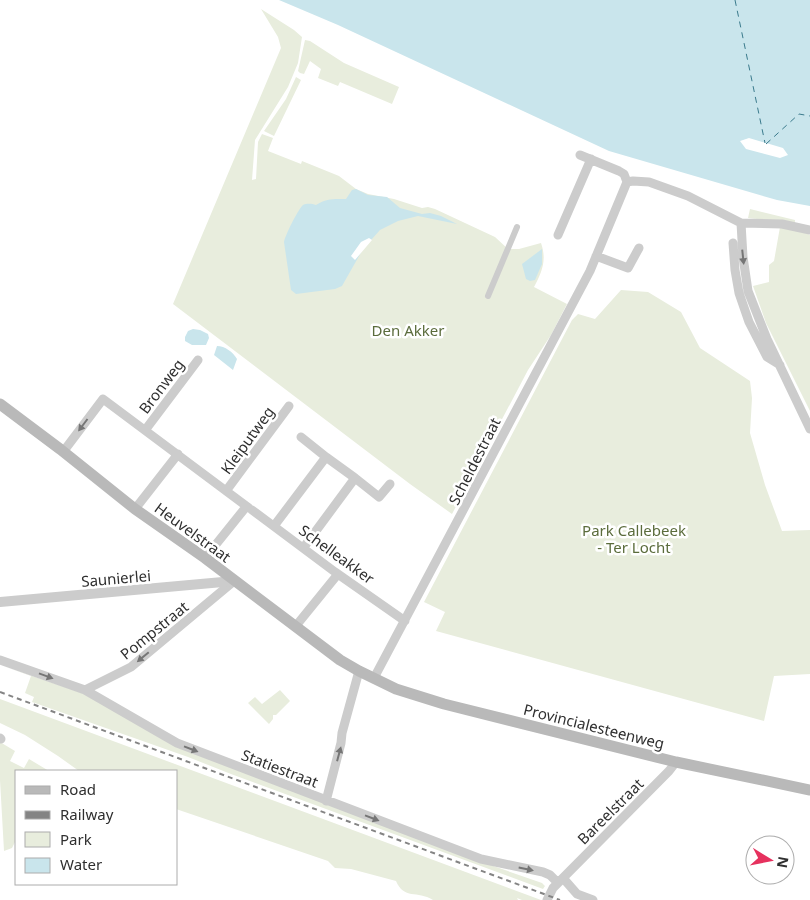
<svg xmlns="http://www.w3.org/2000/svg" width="810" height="900" viewBox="0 0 810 900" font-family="'Noto Sans',sans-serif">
<rect width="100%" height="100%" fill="#fff"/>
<path fill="#e8eddd" d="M261,9L294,30L302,37L298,63L288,87L255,140L252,180L256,179L258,142L262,134L273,138L268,151L301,164L302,161L339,176L356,189L368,194L394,199L422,208L428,207L435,209L495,237L508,249H519L541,243C547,260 542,272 534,287L567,304L551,335L528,370L452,514L410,484L173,304L281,48L278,37Z
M305,40L310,41L344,63L399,87L392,104L340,82L338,86L318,78L321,69L310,61L304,74L300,73L298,71Z
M296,77L301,80L274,136L264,131L286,99Z
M750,209L795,220V223L748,218Z
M780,227L801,231L810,235V411L766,323L753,286L769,282V265L774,261Z
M621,290L648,292L681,312L700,348L750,381L752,398L750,433L765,485L782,531L810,530V674L774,676L764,721L436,631L445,612L424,602L572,320L578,314L595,319Z
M0,665L82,693L174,744L479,861L542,883L545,886L543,889L231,774L188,757L32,702L34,697L25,693L31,676Z
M280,690L290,701L276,715H273V719L269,724L248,703L255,697L262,704Z
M0,699L541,900H522L517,898L518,900H433C417,890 404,900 396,881L351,869L335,868L328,861L176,809V771H79L58,756L25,735L0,723Z
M0,742L15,751L10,761L24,768L29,759L49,771H16V840L12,848L4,851L0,780Z"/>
<path fill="#c9e5ec" d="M279,0H810V206L777,200L609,151L338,25Z
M356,189L368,195L387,197L400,208L422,214L430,213L441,216L457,224L418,216L398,221L380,230L363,249L342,286L335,289L296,294L291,290L284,242C285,236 298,209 303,205C308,203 312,204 316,205C327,198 334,199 346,199L352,190Z
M542,249V264L535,280L530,281L526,279L522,264Z
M193,329L200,330L208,334L209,338L206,345H192L185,341V337L188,331Z
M217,346C225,346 233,352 237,359L233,370L214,355Z"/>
<path fill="#fff" d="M749,138L783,148L788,155L780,158L746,149L740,141Z
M369,238L372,240L355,260L351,256L361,242Z"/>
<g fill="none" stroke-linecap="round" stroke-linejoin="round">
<path stroke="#3a7a8c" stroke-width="1" stroke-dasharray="6 5" stroke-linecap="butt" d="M735,0L765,143
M766,144L799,114L810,116"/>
<path stroke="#ccc" stroke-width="6" d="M488,296L517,227"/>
<path stroke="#ccc" stroke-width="9" d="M580,155L619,171L624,174L627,182
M627,182L633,181L649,182L688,196L741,223L782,224L810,230
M741,223L743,257L748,291L767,339L810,429
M558,235L591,159
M733,243L735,270L739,293L749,322L767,357L780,365
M596,256L628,268L639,248
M146,429L198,360
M301,437L326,457
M63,452L103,399L249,508
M355,478L379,497L390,484
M226,491L289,406
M135,509L178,454
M252,510L335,572L405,621
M274,526L326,457L355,478L304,547
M205,558L246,507
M295,627L338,574
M0,660L85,690L177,743L481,859L543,872L550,875L558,883
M374,678L590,271L627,182
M85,690L131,667L234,581
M0,738L1,739
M326,801L341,743L342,733L359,671
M563,878L577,894L593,900
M547,900L553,888L669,771L676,762"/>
<path stroke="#ccc" stroke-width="10" d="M0,602L234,581"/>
<path stroke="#b9b9b9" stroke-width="11" d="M0,404L60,449L135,509L205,558L340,660L359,671L396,689L444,704L676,762L810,790"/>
<path stroke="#848484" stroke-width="2" stroke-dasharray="5 4" stroke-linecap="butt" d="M0,692L560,900"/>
</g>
<defs><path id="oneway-solid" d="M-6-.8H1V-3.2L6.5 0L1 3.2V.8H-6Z" transform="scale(1.25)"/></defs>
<g fill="#767676">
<use href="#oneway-solid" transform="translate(743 257) rotate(84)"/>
<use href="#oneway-solid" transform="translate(83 425) rotate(127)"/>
<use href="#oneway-solid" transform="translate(143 657) rotate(140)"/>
<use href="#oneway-solid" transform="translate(46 676) rotate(20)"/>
<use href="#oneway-solid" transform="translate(191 749) rotate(21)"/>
<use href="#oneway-solid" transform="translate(339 754) rotate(-75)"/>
<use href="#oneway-solid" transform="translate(372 818) rotate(21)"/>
<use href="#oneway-solid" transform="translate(526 869) rotate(12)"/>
</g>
<g text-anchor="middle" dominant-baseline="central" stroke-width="5" stroke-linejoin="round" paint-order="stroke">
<g font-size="15" fill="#5b6c3c" stroke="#fff">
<text x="408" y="330">Den Akker</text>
<text x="634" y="530">Park Callebeek<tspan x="634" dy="17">- Ter Locht</tspan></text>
</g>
<g font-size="15" fill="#2f2f2f" stroke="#fff">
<text transform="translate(161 386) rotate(-53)">Bronweg</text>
<text transform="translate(247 440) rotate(-54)">Kleiputweg</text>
<text transform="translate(474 461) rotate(-63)">Scheldestraat</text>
<text transform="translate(193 532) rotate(36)">Heuvelstraat</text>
<text transform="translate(337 554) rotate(36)">Schelleakker</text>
<text transform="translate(116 578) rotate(-5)">Saunierlei</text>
<text transform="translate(154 630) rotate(-39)">Pompstraat</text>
<text transform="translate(594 726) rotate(14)">Provincialesteenweg</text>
<text transform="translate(280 768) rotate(21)">Statiestraat</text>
<text transform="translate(610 811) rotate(-45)">Bareelstraat</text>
</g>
</g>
<rect x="15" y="770" width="162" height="115" fill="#ffffff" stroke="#acacac"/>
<rect x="25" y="786" width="25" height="8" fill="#b9b9b9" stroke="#acacac"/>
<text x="60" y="795" font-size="15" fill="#2f2f2f">Road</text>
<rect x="25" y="811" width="25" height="8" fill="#848484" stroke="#acacac"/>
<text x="60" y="820" font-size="15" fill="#2f2f2f">Railway</text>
<rect x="25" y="832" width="25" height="15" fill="#e8eddd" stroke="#acacac"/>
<text x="60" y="845" font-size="15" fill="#2f2f2f">Park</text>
<rect x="25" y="858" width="25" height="15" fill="#c9e5ec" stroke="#acacac"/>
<text x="60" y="870" font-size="15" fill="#2f2f2f">Water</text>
<g transform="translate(770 860) rotate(100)"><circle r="24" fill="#ffffff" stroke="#acacac"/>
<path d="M0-4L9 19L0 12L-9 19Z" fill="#e6315e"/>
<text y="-8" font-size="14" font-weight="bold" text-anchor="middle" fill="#2f2f2f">N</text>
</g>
</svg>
